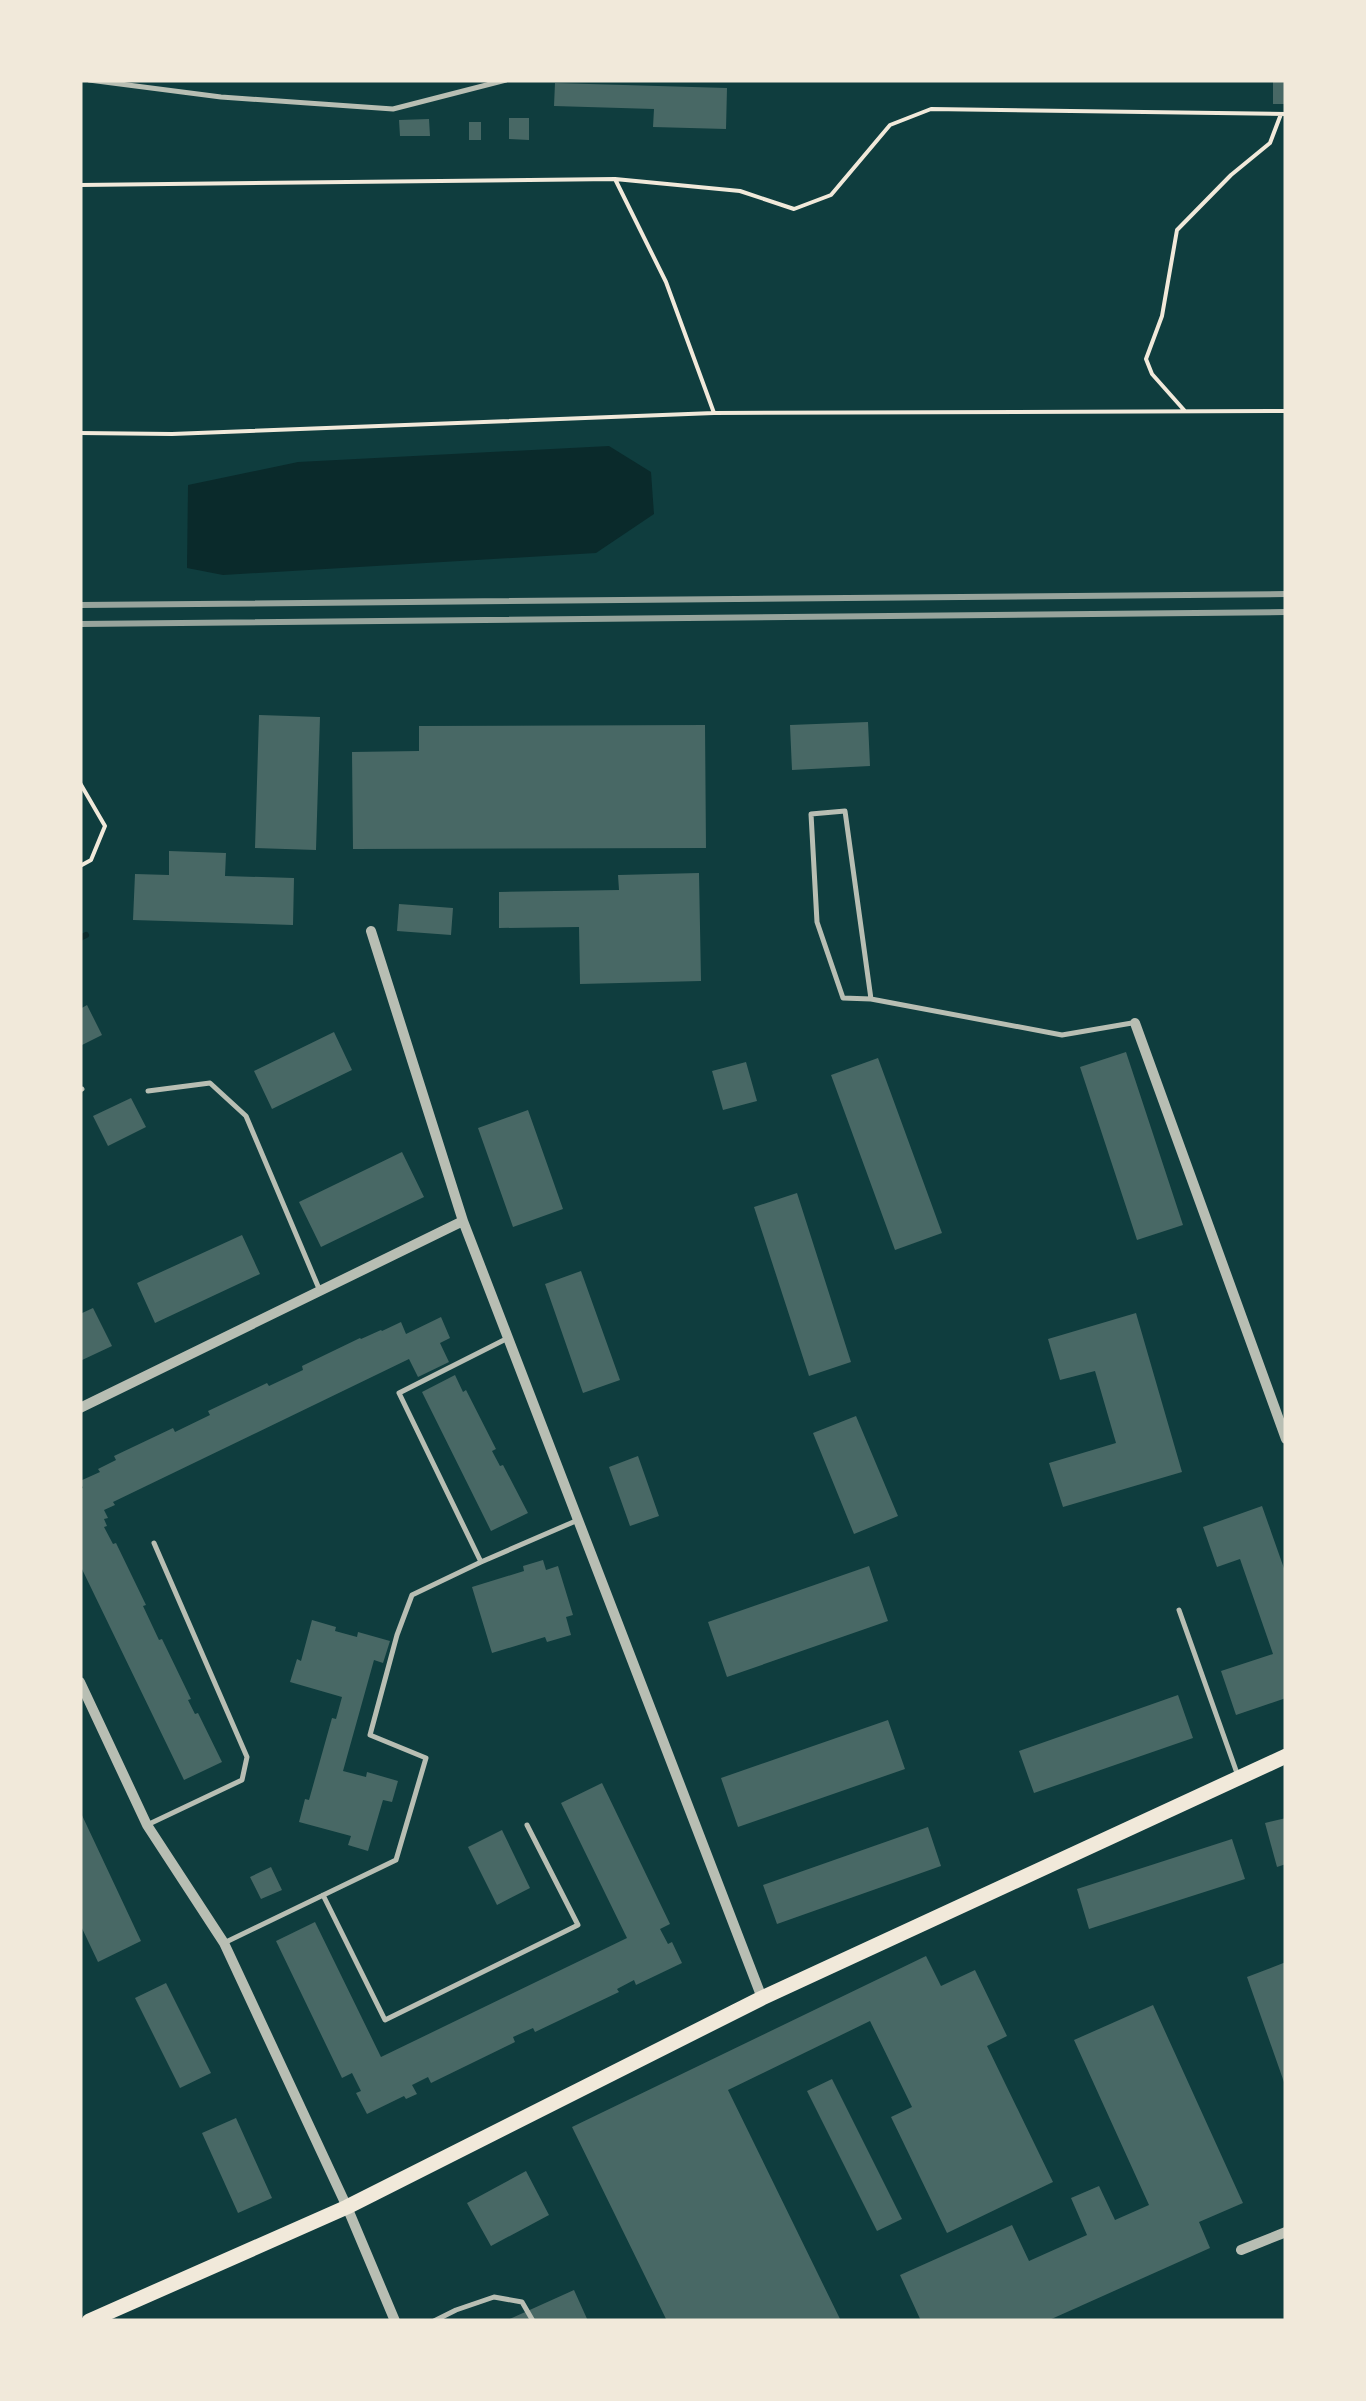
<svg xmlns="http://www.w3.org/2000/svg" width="1366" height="2401" viewBox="0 0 1366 2401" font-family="Commissioner,sans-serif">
<rect width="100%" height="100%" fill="#0f3d3e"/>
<path fill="#0a2a2b" d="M609,446L651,472L654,514L596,553L223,575L187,568L188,485L298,462Z"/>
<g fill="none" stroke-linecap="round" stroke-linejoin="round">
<path stroke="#0a2a2b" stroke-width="6" d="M80,938L86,935"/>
</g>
<path fill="#486865" d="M1273,81H1286V104H1273Z
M555,83L727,88L726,129L653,127L654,109L554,106Z
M509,118H529V140L509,139Z
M429,119L430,136H400L399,120Z
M469,122H481V140H469Z
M259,715L320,717L316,850L255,848Z
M868,722L870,766L792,770L790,725Z
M705,725L706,848L353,849L352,752L419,751V726Z
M169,851L226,853L225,876L294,878L293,925L133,920L135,874L169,875Z
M699,873L701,981L580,984L579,927L499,928V892L619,890L618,875Z
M399,904L453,908L451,935L397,931Z
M87,1005L102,1035L80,1046V1009Z
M334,1032L352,1070L272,1109L254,1071Z
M1126,1052L1183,1225L1137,1240L1080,1067Z
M878,1058L942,1233L895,1250L831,1075Z
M746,1062L757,1101L723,1110L712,1071Z
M131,1098L146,1127L108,1146L93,1116Z
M528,1110L563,1209L513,1227L478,1128Z
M402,1152L424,1197L321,1247L299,1202Z
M797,1193L851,1362L809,1376L754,1207Z
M242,1235L260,1274L155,1323L137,1283Z
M581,1271L620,1380L583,1393L545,1284Z
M93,1308L112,1346L80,1361V1314Z
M1136,1313L1182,1472L1063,1507L1049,1463L1116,1443L1095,1371L1060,1380L1048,1339Z
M441,1317L450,1338L440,1343L449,1362L418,1377L409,1359L113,1502L115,1505L104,1510L108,1518L104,1519L107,1526L104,1527L113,1544L116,1543L146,1605L143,1606L159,1640L162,1639L191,1699L188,1700L195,1714L198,1713L222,1762L184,1780L80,1565V1489L83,1488L80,1481L100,1472L98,1469L116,1460L114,1456L173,1428L175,1432L210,1415L208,1411L267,1383L269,1386L303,1370L302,1366L360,1338L361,1339L381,1330L382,1331L401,1322L406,1334Z
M455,1375L463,1392L466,1390L496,1449L492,1451L500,1466L503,1465L528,1513L491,1531L422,1392Z
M856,1416L898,1516L854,1534L813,1433Z
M638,1456L659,1516L630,1526L609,1467Z
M1262,1506L1286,1574V1698L1236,1715L1221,1671L1273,1654L1240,1559L1217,1567L1203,1527Z
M543,1560L546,1570L558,1566L573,1615L566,1617L571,1635L547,1642L545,1637L492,1653L472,1587L524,1571L523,1566Z
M869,1566L888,1621L727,1677L708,1622Z
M312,1620L336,1627L335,1631L357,1637L358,1632L390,1641L383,1663L374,1660L343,1771L366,1777L367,1772L398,1781L392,1802L383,1800L368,1851L348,1845L351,1836L299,1822L305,1799L309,1800L332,1718L336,1719L342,1697L290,1682L297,1659L301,1661Z
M1178,1695L1193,1738L1034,1793L1019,1751Z
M888,1720L905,1769L738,1827L721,1778Z
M602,1783L670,1924L660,1929L668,1944L672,1942L682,1963L636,1985L634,1980L617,1989L619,1992L535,2032L533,2028L513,2037L515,2042L431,2083L428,2077L412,2085L417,2094L406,2099L404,2096L367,2114L356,2093L361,2091L352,2073L342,2078L276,1941L315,1922L381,2057L627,1938L561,1803Z
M80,1811L141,1941L98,1962L80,1924Z
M1286,1818V1864L1277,1867L1265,1823Z
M928,1827L941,1866L777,1924L763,1885Z
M502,1830L530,1888L497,1905L468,1847Z
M1232,1839L1245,1879L1089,1929L1077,1889Z
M271,1867L282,1890L261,1899L250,1877Z
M926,1956L941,1986L975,1970L1007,2036L987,2046L1053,2182L947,2233L891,2117L912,2107L870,2021L728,2090L841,2321H667L572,2127Z
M1286,1962V2085H1285L1247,1977Z
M166,1983L211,2073L180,2088L135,1998Z
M1153,2005L1243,2203L1199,2222L1210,2248L1047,2321H921L900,2275L1012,2225L1029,2261L1087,2235L1071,2198L1099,2186L1115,2220L1149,2205L1074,2040Z
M832,2079L902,2219L877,2231L807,2091Z
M236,2118L272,2198L238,2213L202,2133Z
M526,2171L549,2215L491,2246L467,2203Z
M574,2290L588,2321H505Z"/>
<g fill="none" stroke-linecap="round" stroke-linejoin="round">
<path stroke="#f1e9da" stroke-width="4" d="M615,179L666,282L714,413
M80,185L615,179L740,191L794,209L831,195L890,125L931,109L1286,114
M1184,410L1152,374L1146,359L1162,316L1177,230L1231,175L1270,143L1281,114
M80,433L172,434L714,413L1286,411
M80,783L105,826L91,860L80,866"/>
<path stroke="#b8beb3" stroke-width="5" d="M89,80L221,97L393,109L506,80
M871,999L843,998L817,922L811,814L845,811L871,999L1062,1035L1132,1023
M80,1090L82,1089
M148,1091L210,1083L246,1116L320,1291
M481,1562L399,1393L508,1338
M1179,1610L1238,1776
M147,1825L242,1780L247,1757L154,1543
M323,1895L385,2020L578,1925L527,1825
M226,1942L396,1860L426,1758L370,1735L397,1635L412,1595L481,1562L578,1520
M434,2321L456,2310L494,2297L522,2302L533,2321"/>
<path stroke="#b8beb3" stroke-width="10" d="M371,931L463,1221L762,1998
M1135,1023L1286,1439
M80,1408L463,1221
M80,1682L147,1825L224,1943L347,2207L395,2321
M1241,2250L1286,2232"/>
<path stroke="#f1e9da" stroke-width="15" d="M89,2321L347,2207L762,1998L1286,1756"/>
<path stroke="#97a49c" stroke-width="6" d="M80,605L1286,594
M80,624L1286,612"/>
</g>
<rect width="1366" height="2401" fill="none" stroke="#f1e9da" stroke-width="165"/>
</svg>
